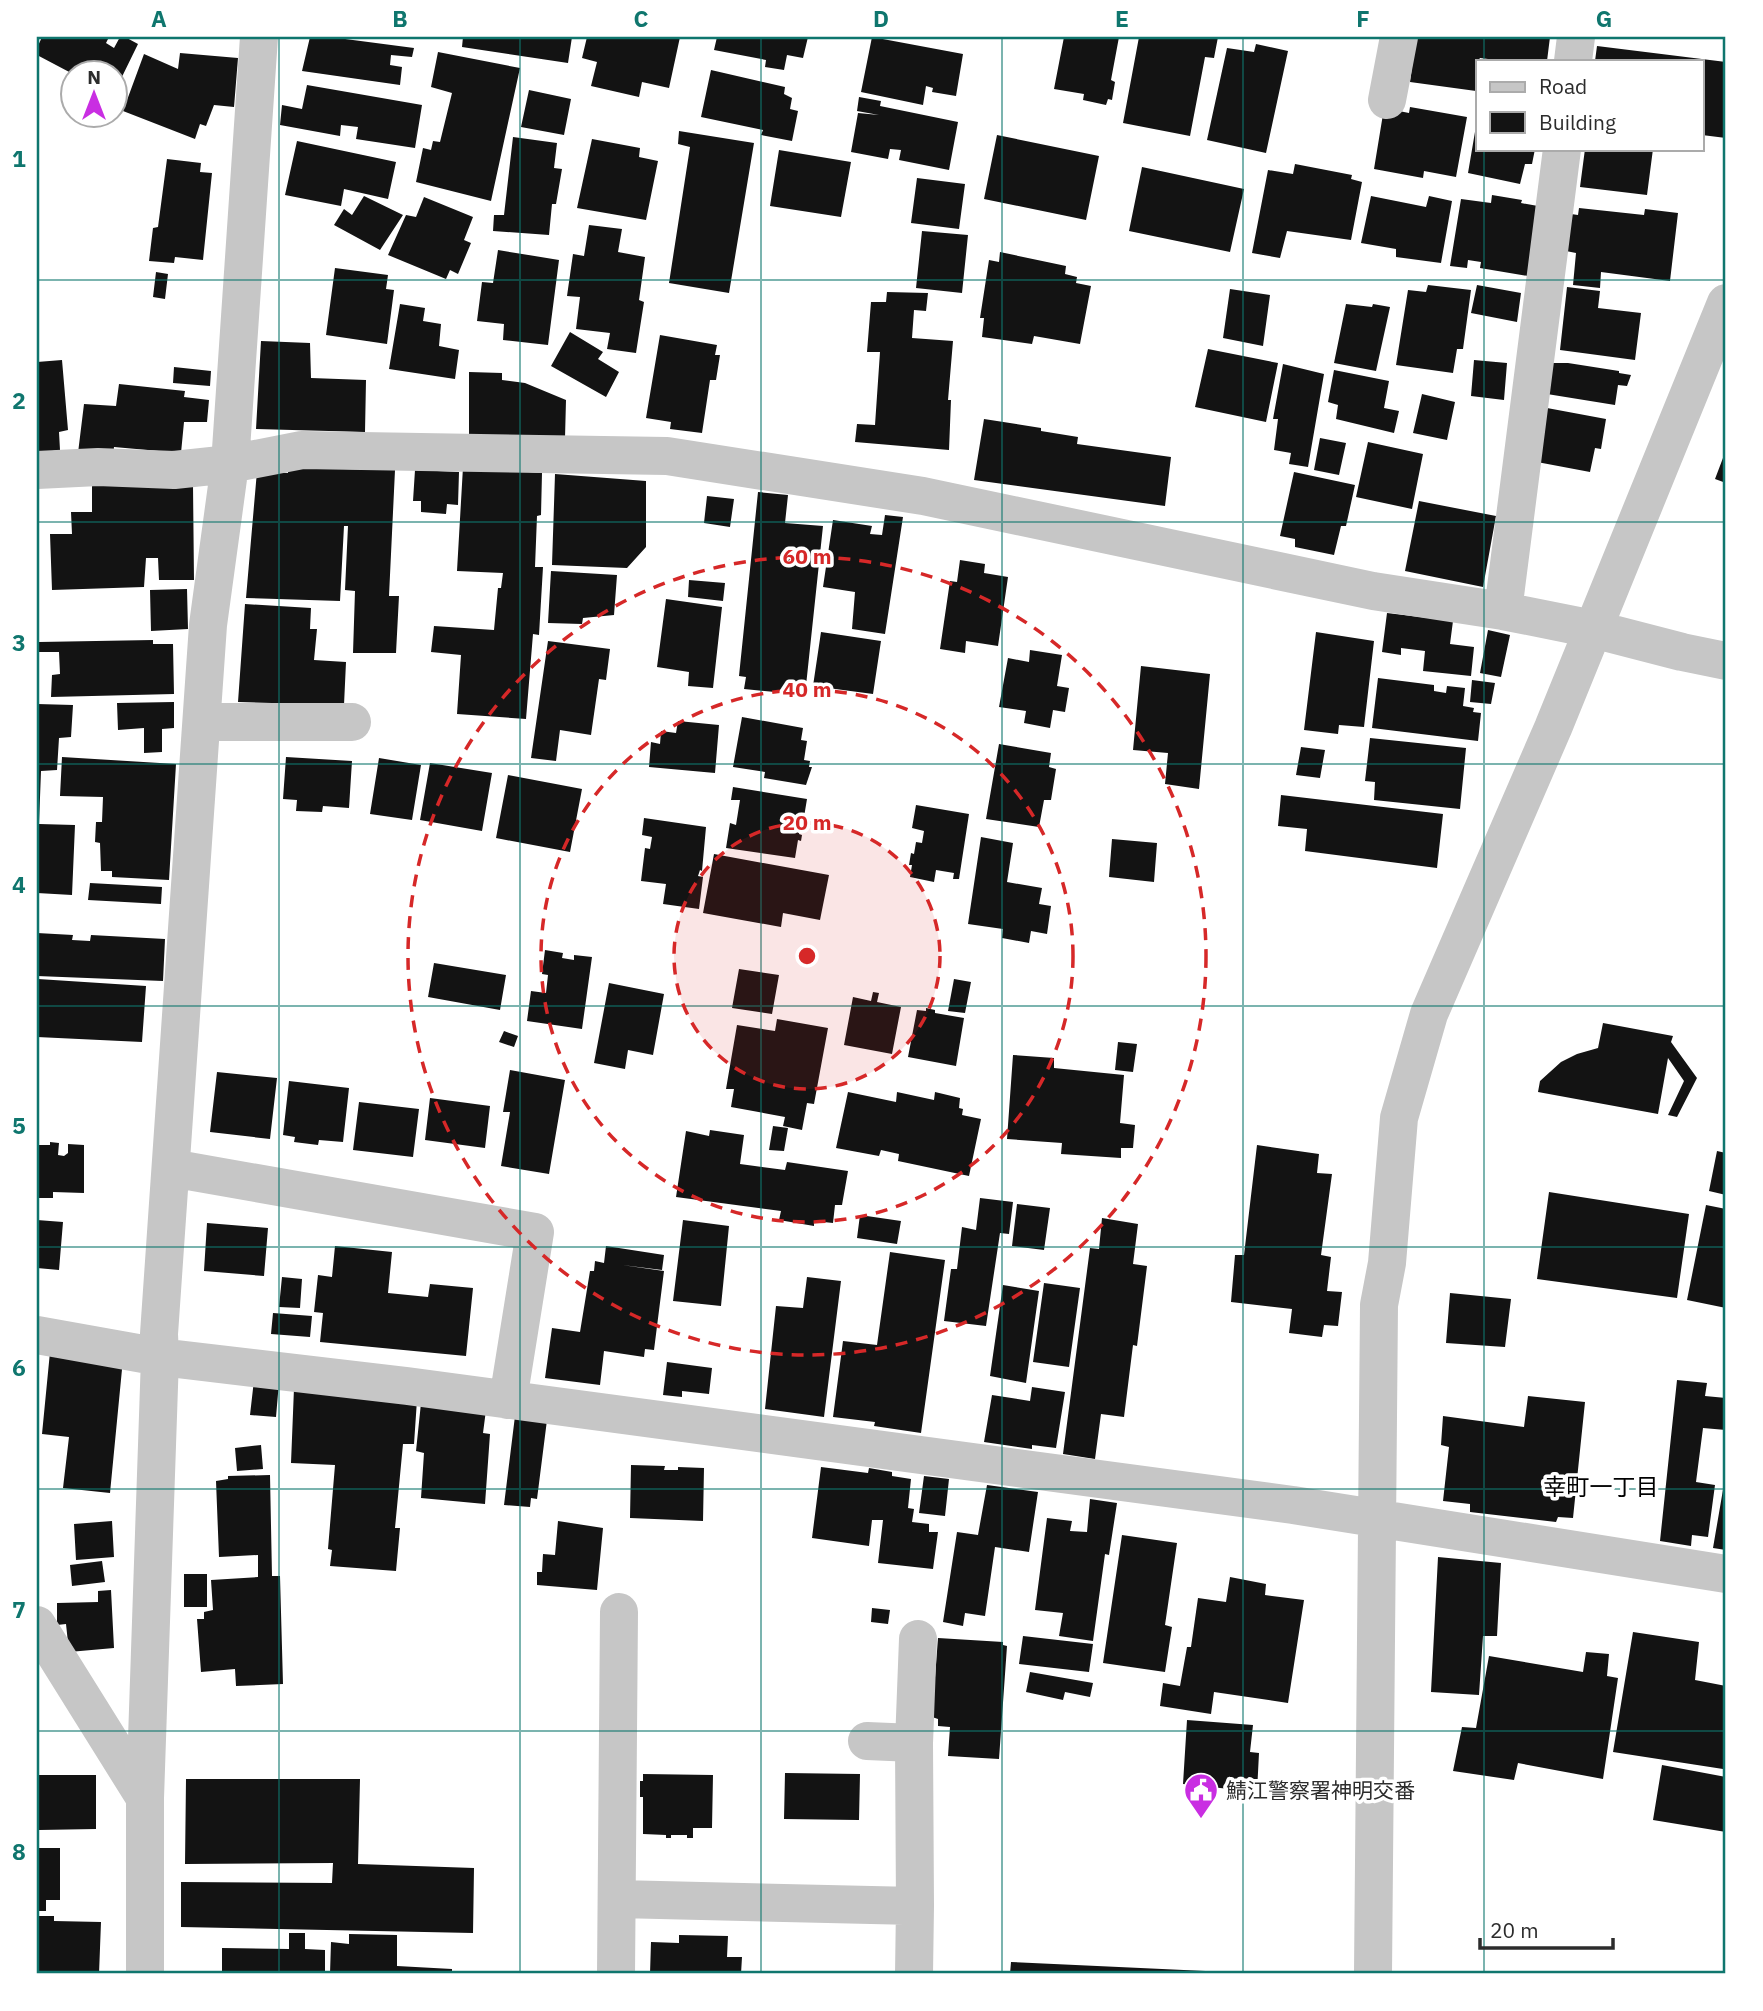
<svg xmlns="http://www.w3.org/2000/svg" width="1763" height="2011" viewBox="0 0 1763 2011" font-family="'IBM Plex Sans','Noto Sans JP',sans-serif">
<rect width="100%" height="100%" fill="#fff"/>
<path fill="#131313" d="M42,37H109L106,43L114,48L120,37H125L138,44L116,89V74H73L37,55V48Z
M310,37H330L414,48L412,57L391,55L390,65L402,67L400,85L302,71Z
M463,37H572L568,63L462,47Z
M587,37H680L669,88L642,82L639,97L591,86L597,62L582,58Z
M717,37H808L803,58L787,55L784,70L765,67L766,60L714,50Z
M872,37L963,54L956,96L932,92L933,88L926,86L923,105L861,92Z
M1064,37H1119L1111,80L1115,82L1112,100L1108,99L1106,105L1083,100L1084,94L1054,89Z
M1139,37H1218L1214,58L1205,57L1190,136L1123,123Z
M1416,37H1550L1547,61H1487L1488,59L1480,58L1478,61L1476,91L1410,82Z
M1256,44L1288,51L1266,153L1207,140L1227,48L1254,52Z
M1597,46L1726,62V138L1702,135V61H1595Z
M438,52L520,68L491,201L416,182L423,148L431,150L433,141L440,142L452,93L431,87Z
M180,53L238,58L234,107L214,105L206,126L200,124L195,139L123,111L144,54L178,69Z
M711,70L785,87L784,94L792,98L790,109L798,111L792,141L761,135L763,130L701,117Z
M307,85L422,105L415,148L356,139L358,127L341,125L340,136L280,125L282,105L302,109Z
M529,90L571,99L564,135L521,127Z
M859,97L881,101L880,106L958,122L949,170L899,160L901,150L890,149L888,159L851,152L858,113L879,115L857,111Z
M1410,107L1467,117L1456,177L1424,171L1423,178L1374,169L1384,108L1409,113Z
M1476,126L1478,149H1535L1532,164H1525L1520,184L1468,173Z
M679,131L754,143L729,293L669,283L690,147L678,144Z
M997,135L1099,156L1086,220L984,199Z
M513,137L557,143L554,168L562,169L556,204H552L549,235L493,231L494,215H504Z
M592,139L640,148L639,157L658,161L646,220L577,208Z
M297,141L396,162L388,199L344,189L341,206L285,195Z
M1585,149H1653L1647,195L1580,187Z
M779,150L851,162L841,217L770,206Z
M167,159L201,163L200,172L212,173L203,260L175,257L174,263L149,261L153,228L158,227Z
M1295,164L1352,175L1351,179L1362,182L1351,240L1287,231L1280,258L1252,253L1268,170L1293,174Z
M1142,167L1244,189L1230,252L1129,231Z
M917,178L965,184L959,229L911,223Z
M1492,195L1522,200L1521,203L1538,206L1528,276L1480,268L1481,262L1468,260L1467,268L1450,266L1461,199L1491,203Z
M364,196L403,215L380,250L334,225L344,209L352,215Z
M1371,196L1426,207L1429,196L1452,201L1441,263L1396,257V249L1361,243Z
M424,197L473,217L464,240L471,243L458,274L450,270L446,279L388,255L406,215L416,217Z
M1579,208L1644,215L1645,209L1678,213L1670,281L1601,272L1600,288L1573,285L1576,253L1566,251L1571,214L1578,215Z
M589,225L622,229L618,252L645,257L639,300L644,302L636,353L607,349L610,333L576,329L580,297L567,296L573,254L584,256Z
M922,231L968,235L962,293L916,288Z
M498,250L559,260L548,345L503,340L504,324L477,321L482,282L493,283Z
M1000,252L1066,266L1065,274L1077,277L1076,283L1091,286L1080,344L1034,336L1032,344L982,337L984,318H980L989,260L999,262Z
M335,268L388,275L386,289L394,290L387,344L326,335Z
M156,272L168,274L165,299L153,297Z
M1428,285L1471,290L1463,349H1457L1453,373L1396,365L1408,290L1426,292Z
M1477,285L1521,293L1517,322L1471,313Z
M1567,287L1600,291L1598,308L1641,313L1635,360L1560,350Z
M1230,289L1270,295L1263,346L1223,338Z
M887,292L928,293L926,311L914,310L912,338L953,341L948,400H951L949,450L855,442L857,424L875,425L880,352H867L871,302H886Z
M400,304L425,308L423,321L441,324L439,346L459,350L455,379L389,369Z
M1346,304L1372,307L1373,304L1390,307L1376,371L1334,363Z
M570,332L603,352L598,359L619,372L606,397L551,366Z
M660,335L717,345L715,355H720L716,380H710L702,433L670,429L671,422L646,418Z
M261,341L310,343L311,378L366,380L365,432L256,429Z
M1208,349L1278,363L1266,422L1195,407Z
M62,360L68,430L59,432L60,450L37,453V362Z
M1474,360L1507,363L1504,400L1471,396Z
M1550,363H1568L1619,371V373L1631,375L1627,386L1618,385L1615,405L1547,394Z
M1283,364L1324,374L1308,467L1289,464L1291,453L1274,450L1278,419H1273Z
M174,367L211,371L210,386L173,383Z
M1334,370L1389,381L1384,408L1399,411L1394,433L1336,419L1338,405L1328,402Z
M469,372L502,373V380L525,383L566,400L565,438L469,435Z
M119,384L185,391L184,397L209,400L207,422H184L181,453L114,447L113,456L78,453L84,404L116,406Z
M1422,394L1455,402L1447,440L1413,433Z
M1547,408L1606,419L1601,449L1595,448L1590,472L1537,462Z
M984,419L1041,428V431L1078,437L1077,444L1171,457L1165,506L974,480Z
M1320,438L1346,443L1339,475L1314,470Z
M1368,442L1423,454L1412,509L1356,497Z
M1726,450V483L1715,479Z
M463,467L542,473L541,515L537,516L535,567H543L539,635L533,634L526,719L457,714L461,655L431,652L434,626L494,630L498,588H501L503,573L457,571Z
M294,468L395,470L389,596H399L396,653H353L355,591L345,590L348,526H344L340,601L246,598L257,471L288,473V470Z
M415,470L459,472L458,505L447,504L446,514L421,512V501H413Z
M1294,472L1355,485L1346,526H1341L1334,555L1295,547V539L1280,536Z
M555,474L646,481V547L627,568L552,565Z
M92,484L193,485L194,580H159L158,558H146L144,587L52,590L50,534H72L71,512H92Z
M758,492L788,495L785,523L823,526L805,695L744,689L746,677L739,676Z
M707,496L734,499L730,527L704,523Z
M1419,501L1496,516L1483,587L1405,571Z
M885,515L903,517L885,634L852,629L855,592L823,587L833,520L872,526L870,534L882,535Z
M960,560L985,564L984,573L1008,577L998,646L966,641L965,653L940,649L950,581L957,582Z
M551,571L617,575L614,615L583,618L582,624L548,623Z
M689,580L725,583L723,601L688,597Z
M187,589L188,629L151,631L150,590Z
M666,599L722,607L713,688L688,686L689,672L657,667Z
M245,604L311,608L310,629H317L314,660L346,662L344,705L238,702Z
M1387,613L1453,621L1450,644L1474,647L1471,676L1423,671L1425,651L1401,648V655L1382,652Z
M1488,630L1510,635L1501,677L1480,673Z
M821,632L881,641L873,694L813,686Z
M1316,632L1374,641L1364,727L1339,725L1338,734L1304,730Z
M153,640V644H173L174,694L51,697L52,675L60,674L59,652H39V642Z
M548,641L610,649L606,680L599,679L591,735L560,730L556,761L531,758Z
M1030,650L1062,655L1057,686L1069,688L1065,712L1053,710L1050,728L1024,723L1026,711L999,707L1008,658L1029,662Z
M1141,666L1210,674L1199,789L1165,784L1168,753L1133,750Z
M1378,678L1434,685V691L1446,693L1447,686L1465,688L1463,706L1474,708L1473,712L1481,713L1478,741L1372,728Z
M1472,680L1495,683L1491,704L1470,702Z
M174,702V728L162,729V752L144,753V728L118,730L117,703Z
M37,704L73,705L71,737L59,738L57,770L41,771L39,824L75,825L72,895L37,893Z
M742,717L803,728L801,740L807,741L804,760L810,761L809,767H812L806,785L764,778L765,772L733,767Z
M678,721L719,725L715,773L649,767L651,742L660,744L661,731L676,733Z
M1370,738L1466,748L1460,809L1374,800L1375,782L1365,781Z
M999,744L1051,753L1049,767L1056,769L1051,800H1044L1039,827L986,819Z
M1301,747L1325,750L1320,778L1296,775Z
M62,757L176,764L169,880L112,877V871H101L100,843L95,842L96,822H102L103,797L60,796Z
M286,757L352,761L349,808L323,806L322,812L296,811L297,800L283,799Z
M379,758L421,765L412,820L370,814Z
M430,763L492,773L482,831L420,820Z
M508,775L582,789L570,852L496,838Z
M733,787L807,799L803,823H800L799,834L802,835L801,841L798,840L795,858L726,848L730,823L736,825L740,800H731Z
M1281,795L1443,814L1437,868L1305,851L1307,829L1278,826Z
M916,805L969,814L959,879H953L954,873L936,870L934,882L910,877L912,865H909L911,853L914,854L916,842L922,843L924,831L912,828Z
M644,818L706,827L702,871L700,870L698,876L703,877L699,909L663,904L666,884L641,881L645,848L650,849L652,837L642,835Z
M981,837L1013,843L1007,882L1042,888L1039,904L1051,906L1047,934L1031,931L1029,943L1002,938L1003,929L968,924Z
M1112,839L1157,843L1154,882L1109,877Z
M714,854L829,875L820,920L783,913L781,927L703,913Z
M90,883L162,887L161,904L88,900Z
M37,933L73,935L72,940L90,941L91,935L165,939L163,981L37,976Z
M545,950L563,953L562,958L574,960V955L592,957L582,1029L527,1021L531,991L546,993L548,975L542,974Z
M434,963L506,975L500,1010L428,997Z
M739,969L779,975L772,1014L732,1008Z
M38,979L146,986L142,1042L37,1037Z
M954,979L971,982L965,1013L948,1011Z
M609,983L664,994L653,1055L628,1050L625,1069L594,1063Z
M873,992L879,993L877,1002L901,1007L892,1054L844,1045L853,997L871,1001Z
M926,1008L935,1010V1013L964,1018L956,1066L908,1057L917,1010L926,1011Z
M777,1019L828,1028L814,1104L807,1103L802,1130L783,1126L785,1117L731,1107L734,1089H726L737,1025L775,1031Z
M1603,1023L1673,1036L1671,1042L1697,1078L1677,1117L1668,1115L1684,1081L1668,1058L1658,1114L1538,1092L1540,1081L1561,1062L1577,1054L1598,1048Z
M504,1031L518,1036L514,1047L499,1042Z
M1118,1042L1137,1044L1133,1072L1115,1070Z
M1013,1055L1054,1058V1068L1124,1075L1120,1123L1135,1125L1133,1148H1121V1158L1061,1154L1062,1143L1007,1139Z
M510,1070L565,1080L549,1174L501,1166L510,1112H503Z
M217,1072L277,1078L270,1139L210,1132Z
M289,1081L349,1088L343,1142L319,1140L318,1145L294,1142L295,1137L283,1135Z
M848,1092L896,1102L897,1092L934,1100L935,1092L960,1098L959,1108L963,1109L962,1115L981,1119L969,1176L898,1161L899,1154L881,1150L879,1156L836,1148Z
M430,1098L490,1106L485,1148L425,1140Z
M359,1102L419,1109L413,1157L353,1150Z
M773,1126L788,1128L784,1151L769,1150Z
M710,1130L744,1135L740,1164L785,1170L787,1162L848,1171L842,1205H835L833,1223L814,1221V1226L779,1220L781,1211L676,1197L686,1131L709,1136Z
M50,1142L59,1143L58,1155L64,1156L68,1153V1144L84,1145V1193L53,1192V1198H37V1145H50Z
M1257,1145L1319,1154L1317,1173L1332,1174L1321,1255L1331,1257L1327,1291L1342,1292L1338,1326L1324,1325L1322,1337L1289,1333L1292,1309L1231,1302L1235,1255H1244Z
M1717,1151L1726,1153V1195L1709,1191Z
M1549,1192L1689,1214L1677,1298L1537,1279Z
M980,1198L1013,1202L1009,1234L1000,1233L986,1326L944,1321L951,1269H957L962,1227L976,1230Z
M1017,1204L1050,1208L1044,1250L1012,1246Z
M1706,1205L1726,1209V1308L1687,1300Z
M860,1215L901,1221L897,1244L857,1238Z
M1102,1218L1138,1224L1133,1264L1147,1266L1137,1346L1133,1345L1124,1417L1101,1414L1095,1459L1063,1454L1090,1248L1099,1249Z
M37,1220L63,1222L59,1270L37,1268Z
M683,1220L729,1226L721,1306L673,1301Z
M207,1223L268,1228L264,1276L204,1271Z
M335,1246L392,1252L388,1293L428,1297L430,1284L473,1288L466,1356L320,1342L323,1313L314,1312L318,1275L332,1277Z
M606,1246L664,1255L662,1270L622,1265L664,1271L654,1350L645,1349L644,1357L604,1351L600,1385L545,1378L552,1328L580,1332L590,1271H594L595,1261L604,1263Z
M890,1252L945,1260L921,1433L874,1426L875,1422L833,1417L843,1341L877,1345Z
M282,1277L302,1279L300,1308L279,1307Z
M807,1277L841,1281L824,1417L765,1409L776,1306L803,1308Z
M1044,1283L1080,1288L1069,1367L1033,1362Z
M1003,1285L1039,1291L1026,1383L990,1376Z
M1450,1293L1511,1299L1505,1347L1446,1343Z
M273,1313L312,1316L310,1337L271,1334Z
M50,1352L123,1359L110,1493L63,1488L69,1437L42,1434Z
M667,1362L712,1368L709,1394L682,1391V1397L663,1395Z
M254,1380L279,1382L276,1417L250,1415Z
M1677,1380L1707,1383L1705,1396L1726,1398V1430L1703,1428L1696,1482L1715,1485L1708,1537L1692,1535L1691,1546L1660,1541Z
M1032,1387L1065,1392L1056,1448L1032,1445V1449L984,1442L992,1395L1030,1401Z
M294,1388L417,1400L414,1444H403L395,1528H400L396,1571L330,1566L332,1550L328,1549L335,1465L291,1463Z
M1528,1396L1585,1402L1573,1518L1558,1517L1556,1522L1470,1512V1504L1443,1501L1449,1447L1441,1445L1443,1416L1524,1427Z
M421,1403L486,1410L483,1433L490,1434L485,1504L421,1498L424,1453L416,1451Z
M515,1416L547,1420L537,1499L531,1498L530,1507L504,1505Z
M261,1445L263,1469L237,1471L235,1448Z
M631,1465L665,1466L664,1470H678V1467L704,1468L703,1521L630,1518Z
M821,1467L868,1473L869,1468L892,1472V1476L911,1479L908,1508L914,1509L912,1522L929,1524V1532H938L933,1569L878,1563L883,1520H872L869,1546L812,1538Z
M270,1475L272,1576H280L283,1684L236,1686L235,1669L201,1672L197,1619H204V1612L213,1610L211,1580L258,1577V1555L219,1557L216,1481L228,1479V1476Z
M924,1476L949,1479L945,1516L919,1513Z
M1725,1478H1726V1550L1713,1548Z
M987,1485L1038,1492L1029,1552L995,1547L985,1616L965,1613L963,1626L943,1622L957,1532L978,1535Z
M1090,1499L1117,1503L1109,1555L1105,1554L1093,1641L1059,1636L1063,1613L1035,1610L1047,1518L1072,1521L1070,1531L1087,1532Z
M112,1521L114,1557L76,1560L74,1524Z
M558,1521L603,1528L597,1590L537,1585V1572H542L543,1554L555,1555Z
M1122,1535L1177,1543L1165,1625L1172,1627L1165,1672L1103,1663Z
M1438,1557L1501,1563L1497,1636H1483L1479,1695L1431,1692Z
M102,1561L105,1582L72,1586L70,1565Z
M184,1574H207V1607H184Z
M1230,1577L1266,1584L1265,1595L1304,1600L1288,1703L1214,1692L1211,1714L1160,1706L1163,1683L1180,1686L1187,1647H1191L1198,1598L1226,1602Z
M111,1590L114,1648L69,1652L66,1624L57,1625V1603L98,1602V1591Z
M872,1608L890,1610L888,1624L871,1622Z
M1633,1632L1699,1642L1695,1680L1726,1686V1751L1723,1769L1613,1752Z
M1023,1636L1093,1644L1089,1672L1019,1664Z
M938,1638L1003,1642V1645L1007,1646L999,1759L948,1756L950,1727L938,1726V1719L932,1717Z
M1586,1652L1609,1654L1607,1676L1618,1678L1603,1779L1518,1763L1514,1780L1453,1771L1462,1727L1476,1728L1489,1656L1583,1672Z
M1030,1672L1093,1683L1090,1697L1065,1692L1063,1700L1026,1692Z
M1187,1720L1253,1725L1250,1752L1259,1753L1257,1792L1183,1784Z
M1662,1765L1726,1777V1832L1653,1820Z
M785,1773L860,1774L859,1820L784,1819Z
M643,1774L713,1775L712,1828H693V1838H687V1835H671V1838H666V1835L643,1834V1797H640V1781H643Z
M37,1775H96V1829L39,1830V1825H37Z
M186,1779H360L358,1864L474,1868L473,1933L181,1927V1882L332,1883L333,1863L185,1864Z
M37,1848H60V1900H46V1911H37Z
M37,1916H54V1921L101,1922L99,1974H37Z
M289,1933H305V1949L325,1950V1974H222V1948L289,1949Z
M349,1934L397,1935V1966L452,1969V1974H330L331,1942L349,1944Z
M679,1935L728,1936L727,1957H742L741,1974H650L651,1942L679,1943Z
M1011,1962L1227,1972V1974H1010Z"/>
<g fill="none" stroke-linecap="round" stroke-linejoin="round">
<path stroke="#c6c6c6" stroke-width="38" d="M1573,61L1576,37
M1387,100L1399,37
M37,470L98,467L174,470L230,464L302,450L667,456L923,496L1373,591L1503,611L1593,629L1682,652L1726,661
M1503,611L1562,149
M202,722H352
M171,1168L535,1232L508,1400
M37,1335L160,1357L407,1386L1293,1505L1726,1574
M37,1625L145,1798
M867,1741L914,1743
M618,1899L915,1906L914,1974
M915,1906L914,1743L918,1639
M145,1974V1798L160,1357L159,1334L208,625L230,464L259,37
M616,1974L619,1612
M1373,1974L1379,1305L1387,1263L1399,1118L1429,1014L1553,728L1726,303"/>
</g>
<path fill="none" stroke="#0f766e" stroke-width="2" stroke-opacity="0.55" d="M279,37V1974M520,37V1974M761,37V1974M1002,37V1974M1243,37V1974M1484,37V61M1484,149V1974M37,280H1726M37,522H1726M37,764H1726M37,1006H1726M37,1247H1726M37,1489H1726M37,1731H1726"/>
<circle cx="807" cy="956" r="133" fill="#d62828" fill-opacity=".12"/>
<g fill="none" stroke="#d62828" stroke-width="3.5" stroke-dasharray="12 9">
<circle cx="807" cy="956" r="133"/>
<circle cx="807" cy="956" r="266"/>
<circle cx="807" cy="956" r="399"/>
</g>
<defs>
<g id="civic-pin" transform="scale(1.75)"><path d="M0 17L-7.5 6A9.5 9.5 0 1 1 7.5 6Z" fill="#c92ee2" stroke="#fff"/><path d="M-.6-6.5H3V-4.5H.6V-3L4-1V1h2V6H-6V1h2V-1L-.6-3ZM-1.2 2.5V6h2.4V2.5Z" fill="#fff"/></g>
</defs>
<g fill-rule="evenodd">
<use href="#civic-pin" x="1201" y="1790"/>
</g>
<g text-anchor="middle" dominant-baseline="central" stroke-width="7" stroke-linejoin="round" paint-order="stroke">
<g font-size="21" fill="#2c2c2c" stroke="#fff" text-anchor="start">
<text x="1226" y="1790">鯖江警察署神明交番</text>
</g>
<g font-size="23" fill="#000" stroke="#fff">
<text x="1601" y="1486">幸町一丁目</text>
</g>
</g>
<circle cx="807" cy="956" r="10" fill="#d62828" stroke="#fff" stroke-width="3.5"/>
<g font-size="21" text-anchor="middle" font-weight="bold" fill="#d62828" stroke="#fff" stroke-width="7" stroke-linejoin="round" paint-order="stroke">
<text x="807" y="564">60 m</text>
<text x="807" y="697">40 m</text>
<text x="807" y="830">20 m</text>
</g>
<rect width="1763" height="2011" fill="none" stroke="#ffffff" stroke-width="77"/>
<rect x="1476" y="60" width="228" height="91" fill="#ffffff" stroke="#ababab" stroke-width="2"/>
<rect x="1490" y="82" width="35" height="10" fill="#c6c6c6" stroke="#ababab" stroke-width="2"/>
<text x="1539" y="94" font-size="21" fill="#2c2c2c">Road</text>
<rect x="1490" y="112" width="35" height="21" fill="#131313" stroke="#ababab" stroke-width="2"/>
<text x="1539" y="130" font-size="21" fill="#2c2c2c">Building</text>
<g transform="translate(94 94)"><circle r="33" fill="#ffffff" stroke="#ababab" stroke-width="2"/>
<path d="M0-5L12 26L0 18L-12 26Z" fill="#c92ee2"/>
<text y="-10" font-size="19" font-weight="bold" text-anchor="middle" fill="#2c2c2c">N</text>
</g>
<path d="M1480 1938v10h133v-10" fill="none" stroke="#2c2c2c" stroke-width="3.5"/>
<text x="1490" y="1938" font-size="21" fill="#2c2c2c" stroke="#ffffff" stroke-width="5" paint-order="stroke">20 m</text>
<rect x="38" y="38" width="1686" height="1934" fill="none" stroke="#0f766e" stroke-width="2.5"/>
<g font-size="23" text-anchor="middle" font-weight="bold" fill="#0f766e">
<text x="159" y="27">A</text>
<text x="400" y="27">B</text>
<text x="641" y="27">C</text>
<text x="881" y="27">D</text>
<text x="1122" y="27">E</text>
<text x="1363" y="27">F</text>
<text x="1604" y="27">G</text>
<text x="19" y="167">1</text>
<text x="19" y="409">2</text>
<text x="19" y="651">3</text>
<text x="19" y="893">4</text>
<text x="19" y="1134">5</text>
<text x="19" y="1376">6</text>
<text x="19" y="1618">7</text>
<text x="19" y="1860">8</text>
</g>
</svg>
